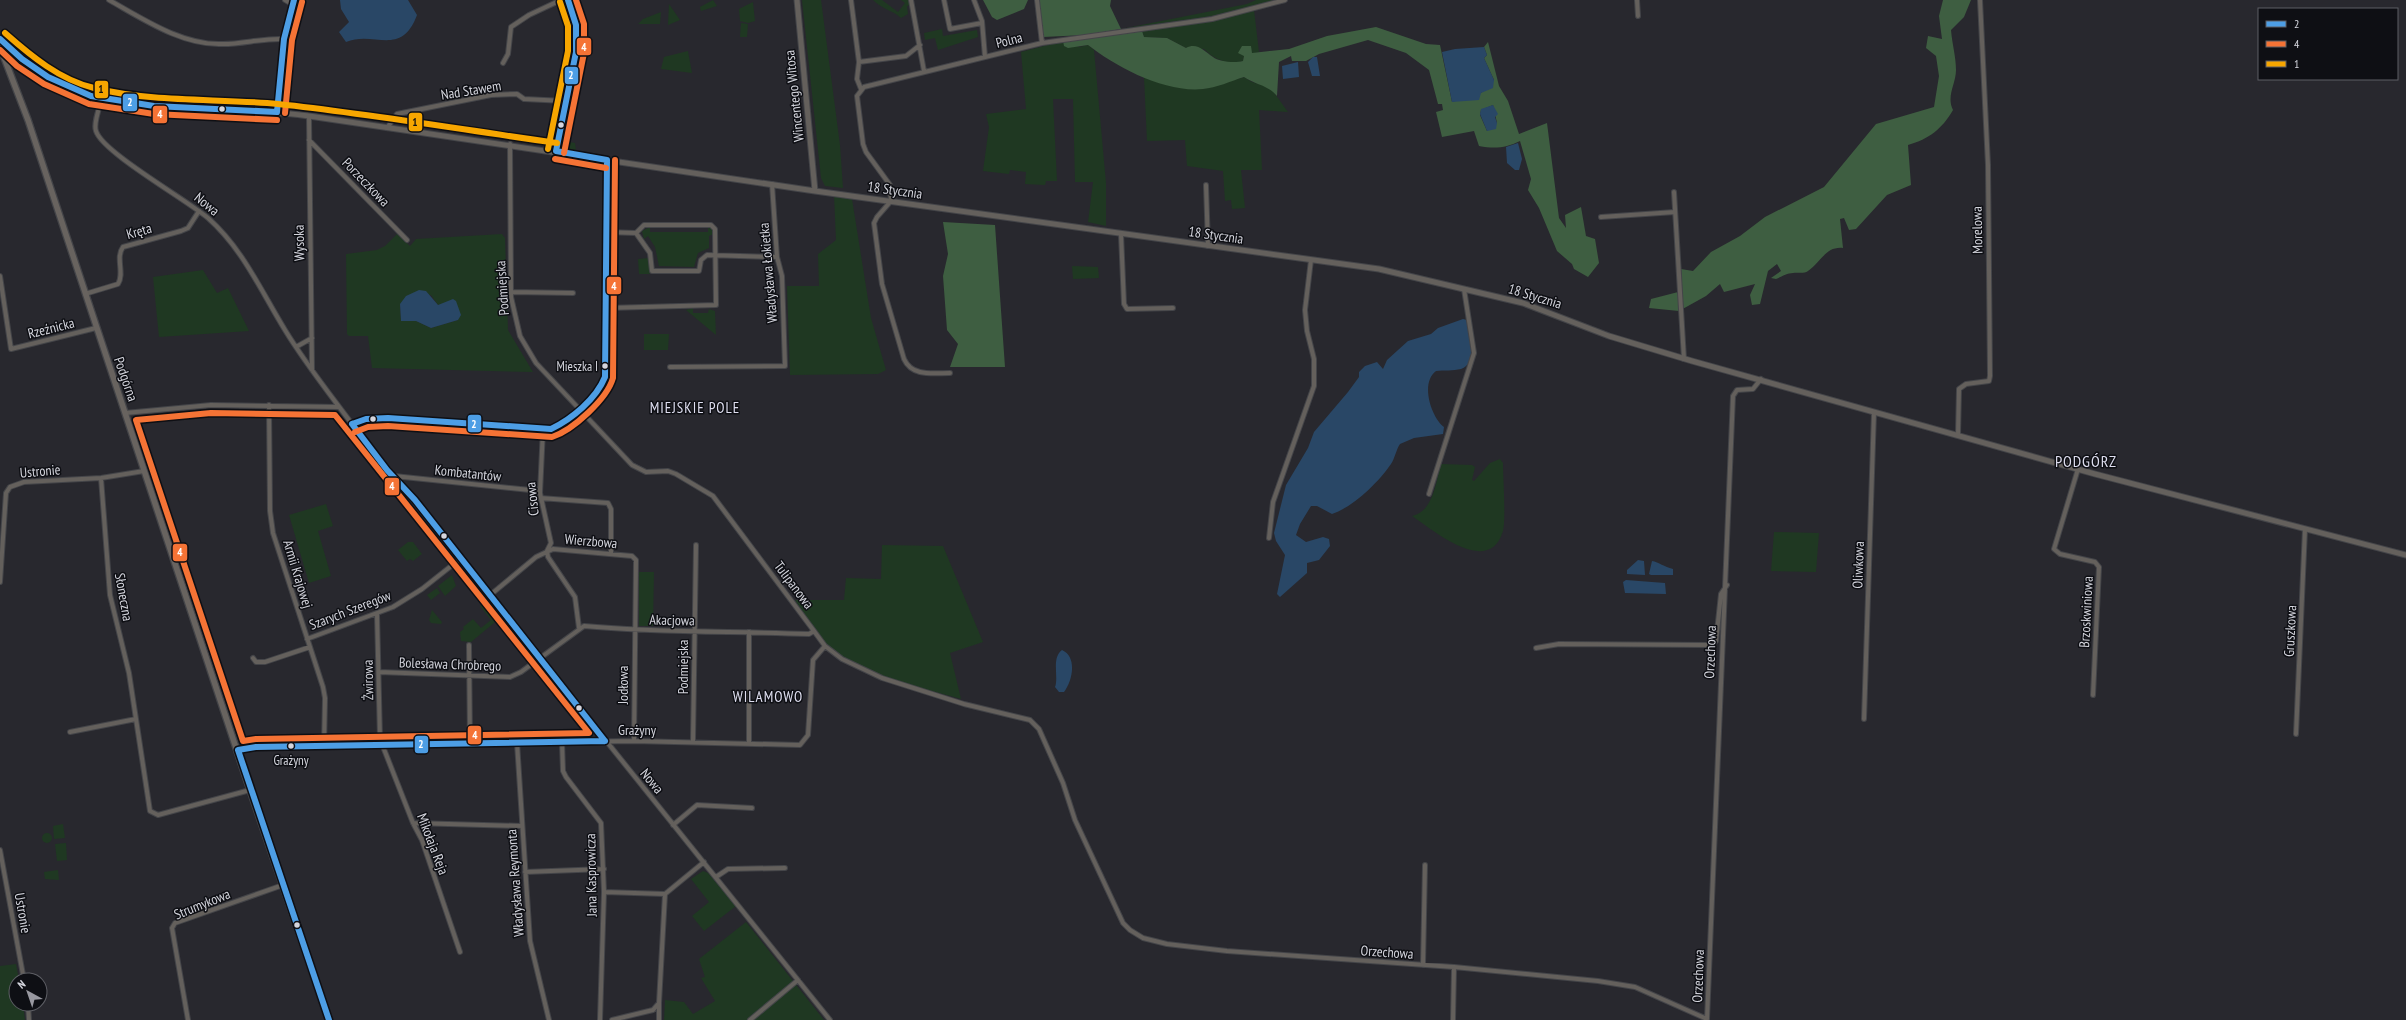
<svg xmlns="http://www.w3.org/2000/svg" width="2406" height="1020" viewBox="0 0 2406 1020" font-family="'PT Sans Narrow',sans-serif">
<rect width="100%" height="100%" fill="#28282e"/>
<path fill="#1f3822" fill-rule="evenodd" d="M713,0L717,6L701,11L700,7Z
M802,0H821L840,145L843,188L825,186L821,178Z
M873,0H882L898,12L905,3L901,0H910L911,5L907,6L908,14L901,18C892,10 882,9 873,0Z
M1256,0H1275L1212,16L1121,29L1247,4Z
M753,2L755,21L748,23L740,21L739,9Z
M669,4L680,20L668,25Z
M1254,10L1259,52L1244,56L1243,61C1228,66 1214,59 1204,49L1186,48L1167,38L1144,37L1142,31L1212,21Z
M661,12L660,24H638L643,19Z
M741,23L748,24L747,37H740Z
M942,29L943,36L977,30L978,37L938,50L935,38L925,40L924,33Z
M1063,41L1079,47L1088,45L1094,50L1106,183V226L1088,222L1093,182H1075L1073,99H1053L1057,181H1046L1045,185L1025,184L1026,172L1010,170L1009,174L983,171L989,127L986,114L1026,109L1021,52Z
M688,51L692,73L661,69L664,57Z
M1144,77L1203,89L1244,77L1252,82L1270,87L1288,112L1259,110L1262,170H1241L1245,208L1232,209L1231,200L1225,201L1223,171L1187,166L1185,140L1147,141Z
M566,138L569,139V142L575,143L576,150C570,149 563,148 562,141Z
M834,195L852,199L871,318L886,370L878,374L790,375L787,286H819L818,254L836,240Z
M648,228H650V232H708V228H711L713,232V234L709,236V248L698,253L694,267L659,266L655,247L648,236L644,239L642,231Z
M397,234L410,246L416,239L502,234L505,238L508,330L533,372L372,368L368,336H349L347,334L346,254L377,250L385,246ZM431,295L438,305L443,304L458,320L431,328L416,321H401L400,304Z
M649,258L650,274H639L638,259Z
M1072,266L1098,267L1099,278L1073,279Z
M203,270L217,293L228,288L249,331L159,337L153,277Z
M693,308V313H708L709,309L715,311L716,335L686,310Z
M644,334H669L668,350H644Z
M1500,459L1503,463C1503,478 1506,519 1503,531C1489,578 1433,530 1412,516C1433,512 1436,482 1441,464L1472,465L1475,467L1472,480L1474,481L1490,463Z
M326,504L333,526L318,531L331,576L309,583L289,515Z
M1774,532L1819,533L1816,572L1771,571Z
M408,542H413L422,554L413,561L410,559L407,561L398,550Z
M882,545L943,546L983,642L950,653L961,699C916,686 861,676 825,643C813,633 804,613 795,600H844L846,578L881,579Z
M639,572H654L653,626H639Z
M452,575L456,586L445,596L438,586Z
M437,588L440,593L431,600L427,595Z
M486,601L500,618L471,642L461,641L460,632L464,629L463,627L473,619L481,628L491,620L480,606Z
M432,610L442,622L441,624L431,623L429,620Z
M63,824L65,838L54,839L53,826Z
M42 838a5 5 0 1 1 10 0a5 5 0 1 1-10 0Z
M66,843L67,860L57,861L55,844Z
M58,870L59,880L45,879L44,872Z
M703,871L708,873L736,906L704,931L692,916L709,902L691,879Z
M746,922L824,1020H664L665,1000L684,1002L693,1014L715,1001L701,978L705,977L699,959Z
M16,964L19,980H16V1004H23L25,1020H0V966Z"/>
<path fill="#3e5e41" fill-rule="evenodd" d="M983,0H1028L1024,9L997,20L992,17Z
M1038,0H1111L1110,6L1121,29L1085,35L1043,37Z
M1943,0H1971L1964,17L1951,30C1952,43 1956,57 1956,70C1956,84 1946,96 1953,110C1942,129 1929,139 1908,145L1911,185L1887,195L1856,229L1849,230L1844,218L1840,219L1843,248C1826,246 1821,262 1808,271C1804,274 1798,272 1793,273C1787,273 1781,277 1776,279L1771,278L1781,271L1777,264L1768,271L1760,304L1752,305L1750,295L1755,284L1724,292L1720,284L1706,296L1679,311L1649,308L1651,299L1682,291L1681,269L1693,271L1711,252L1740,236L1765,217L1824,187L1876,124L1934,107L1939,76L1936,56L1926,48L1928,36L1942,39L1939,16Z
M1376,27L1426,44L1440,45L1452,102L1481,93L1494,80L1484,58L1487,55L1484,47L1488,42L1499,86L1508,101L1519,134L1547,123L1559,218L1566,228L1565,215L1581,207L1586,236L1595,239L1599,263L1588,277L1574,269L1572,264L1557,251L1539,208L1528,190L1531,179L1520,141C1506,148 1495,149 1479,146L1474,131L1442,137L1436,112L1443,110L1442,104H1438L1429,70L1406,53L1368,40L1319,54L1306,61H1292L1291,56L1279,62L1277,96C1268,85 1256,85 1244,77C1231,81 1216,88 1203,89C1165,93 1116,67 1088,45L1068,48L1064,46L1063,41L1142,31L1144,37L1167,38L1186,48C1197,42 1204,51 1213,57C1219,62 1235,63 1243,61L1244,56L1238,53L1242,46H1251L1252,53L1289,49L1327,36ZM1493,105L1497,123L1487,131L1480,115L1481,110Z
M943,222L995,225L1005,367H950L958,344L947,330L943,276L948,254Z"/>
<path fill="#294766" d="M340,0H408L417,15C401,58 374,30 346,42L339,32L349,22L341,9Z
M1484,47L1487,55L1484,58L1494,80L1493,88L1481,93L1479,100L1452,102L1442,52L1455,49Z
M1313,57H1317L1320,76H1312L1308,62Z
M1298,62L1299,77L1283,79L1282,66Z
M1493,105L1498,114L1495,117L1497,123L1496,129L1487,131L1480,114L1481,109Z
M1518,143L1522,159L1519,170H1515L1507,163L1506,147Z
M419,290L426,291L438,305L453,299L456,301L461,315L458,320L431,328L416,321H401L400,304L406,296Z
M1463,319L1467,320C1469,333 1479,363 1461,369C1453,371 1444,370 1436,371C1420,383 1431,417 1444,427L1443,434L1414,438L1400,444C1396,450 1395,458 1391,464C1378,483 1353,507 1332,514L1317,506H1311L1300,524L1296,535L1306,542L1323,537L1329,539L1330,546L1319,560L1307,563V573L1280,597L1277,594L1285,555L1276,541L1274,533L1286,485L1308,448L1314,432L1348,392L1359,377V372L1365,366L1377,362L1383,369L1387,360L1408,341L1431,334L1438,328Z
M1638,560L1644,561L1645,575L1627,574V570Z
M1652,561C1659,562 1664,567 1673,569V575H1651L1649,574Z
M1626,580L1665,583L1666,594L1625,593L1623,582Z
M1062,650C1078,657 1072,682 1064,692H1059L1055,687C1059,677 1051,658 1062,650Z"/>
<g fill="none" stroke-linecap="round" stroke-linejoin="round">
<g stroke="#444549" stroke-width="6">
<path id="minor" d="M109,0C143,19 183,46 223,44C243,44 264,38 284,39
M285,0L292,4
M851,0L859,62L857,79L861,89
M911,0L924,71
M944,0L950,29L982,23
M974,0L982,21L985,57
M1037,0L1042,43
M1637,0L1638,16
M859,62L906,56L920,45
M503,63L508,54L511,27L529,15L561,0
M102,98C100,106 93,123 96,131C102,152 187,200 208,218C243,249 261,291 285,330C305,363 329,393 352,424L830,1020
M277,112L284,39L294,0
M309,116L312,370
M387,128L397,114L491,95L517,94L524,99L565,101
M309,140L407,240
M510,144L511,297L520,336L536,363L632,465L646,472L668,471L676,474L713,496L814,631L825,646L842,659L882,678L964,704L1030,720L1039,729L1063,783L1075,820L1123,923L1130,930L1143,938L1167,944L1227,951L1454,967L1598,981L1635,987L1707,1019L1733,396L1737,390L1753,389L1761,379
M556,151L576,52V25L568,0
M1206,185L1208,246
M1674,192L1684,359
M1601,217L1675,212
M606,232L636,233L644,225H711L715,229L716,305L607,308
M636,233L650,253L652,271H699L701,260L707,255L777,257
M1121,234L1124,304L1127,309L1173,308
M0,276L11,349L96,328
M511,292L573,293
M85,294L118,284C125,273 115,258 123,247L181,231L188,228L199,211
M296,347L312,338
M670,367L785,366L782,276L777,257L772,184
M950,373C933,373 912,377 904,359L882,284L874,223L877,217L891,201L890,185L866,152L863,144L857,96L864,87L1042,43L1212,19L1285,0
M269,405L270,511L273,533L323,687L325,698L324,746
M125,413L211,405L339,407
M352,424C377,406 511,433 551,429C565,424 602,392 605,377L607,160
M543,429L540,493L551,543L547,551L548,557L575,597L579,628
M1958,435L1959,389L1966,384L1989,381L1990,376L1988,165L1980,0
M2078,469L2054,549L2060,554L2095,562L2099,567L2093,695
M394,476L540,491
M101,478L110,595L129,673L150,811L158,815L250,790
M1429,494L1474,353L1464,289
M540,498L608,503L611,509V554
M1269,538L1273,502L1314,386V359L1307,331L1305,310L1311,260
M0,582L6,493L10,487L24,482L101,478L144,471
M489,596L536,557L553,549L632,556L636,560L634,741
M377,614L380,739L413,823L422,840L460,952
M307,639L393,607L422,589L460,559
M469,645L470,743
M1536,648L1559,644L1710,645L1716,641L1721,594L1727,585
M253,658L256,662H265L310,647
M379,672L510,677L521,672L584,626C659,633 734,631 809,634L814,631
M1864,719L1874,412
M70,732L136,719
M2296,734L2305,529
M693,741L696,545
M562,742L563,771L566,777L601,823L604,892L600,1020
M749,742V632
M517,743L530,941L549,1020
M238,750L256,747L634,741L800,745L808,735L813,660L825,646
M413,823L522,826
M673,825L697,805L752,808
M0,850L24,980
M525,872L604,869
M716,877L728,869L785,868
M604,892L665,894
M1423,965L1425,865
M659,1003V1020
M28,1004L29,1020
M188,1020L172,928L175,923L283,885
M612,1020L653,1010L659,1003L665,894L704,862
M750,1020L798,980
M1453,1020L1454,967"/>
</g>
<g stroke="#444549" stroke-width="7">
<path id="tertiary" d="M797,0L815,191
M0,39C24,64 58,88 92,96C162,114 237,106 309,116L815,191L1379,269L1523,303L1609,336L1692,361L2095,474L2406,555
M0,50L17,57"/>
</g>
<g stroke="#444549" stroke-width="8">
<path id="secondary" d="M0,47L28,120L250,790L329,1020"/>
</g>
<use href="#minor" stroke="#64605c" stroke-width="4"/>
<use href="#tertiary" stroke="#64605c" stroke-width="5"/>
<use href="#secondary" stroke="#68635f" stroke-width="5.5"/>
<g stroke="#0e0f14" stroke-width="9">
<path id="bus-1" d="M0,39L22,59L48,77L91,96L154,106L277,112
M277,112L284,39L294,0
M556,151L576,52V25L568,0
M556,151L607,160
M352,424L366,419L388,418L551,429C572,419 596,399 605,377L607,160
M352,424L387,470L415,500L605,741
M238,750L256,747L605,741
M238,750L329,1020"/>
</g>
<g stroke="#0e0f14" stroke-width="9">
<path id="bus-2" d="M0,50L17,66L44,84L89,104L154,114L277,120
M285,113L292,40L302,2
M564,153L584,53V24L576,0
M555,159L606,168
M211,413L335,415L589,733L256,739L243,741L136,420Z
M355,432L368,427L388,426L552,437C573,430 607,399 613,378L615,160"/>
</g>
<g stroke="#0e0f14" stroke-width="9">
<path id="bus-3" d="M5,33C31,56 60,80 94,88C155,103 217,98 278,104C371,114 464,130 557,143
M548,149L568,51V26L560,2"/>
</g>
<use href="#bus-1" stroke="#4d9ee5" stroke-width="6"/>
<use href="#bus-2" stroke="#f57335" stroke-width="6"/>
<use href="#bus-3" stroke="#f7a600" stroke-width="6"/>
</g>
<g fill="#d4d5dd" stroke="#0e0f14" stroke-width="1.5">
<circle cx="222" cy="109" r="3.5"/>
<circle cx="561" cy="125" r="3.5"/>
<circle cx="605" cy="366" r="3.5"/>
<circle cx="373" cy="419" r="3.5"/>
<circle cx="444" cy="536" r="3.5"/>
<circle cx="579" cy="708" r="3.5"/>
<circle cx="291" cy="746" r="3.5"/>
<circle cx="297" cy="925" r="3.5"/>
</g>
<g text-anchor="middle" dominant-baseline="central" stroke-width="3" stroke-linejoin="round" paint-order="stroke">
<g font-size="13" fill="#d4d5dd" stroke="#0e0f14" text-anchor="end">
<text x="598" y="366">Mieszka I</text>
<text x="291" y="760" text-anchor="middle">Grażyny</text>
</g>
<g font-size="14" fill="#d4d5dd" stroke="#0e0f14">
<text transform="translate(1009 40) rotate(-14)">Polna</text>
<text transform="translate(471 90) rotate(-9)">Nad Stawem</text>
<text transform="translate(794 96) rotate(-96)">Wincentego Witosa</text>
<text transform="translate(366 182) rotate(46)">Porzeczkowa</text>
<text transform="translate(895 190) rotate(8)">18 Stycznia</text>
<text transform="translate(207 204) rotate(39)">Nowa</text>
<text transform="translate(1977 230) rotate(-91)">Morelowa</text>
<text transform="translate(139 231) rotate(-16)">Kręta</text>
<text transform="translate(1216 235) rotate(8)">18 Stycznia</text>
<text transform="translate(299 243) rotate(-91)">Wysoka</text>
<text transform="translate(768 273) rotate(-95)">Władysława Łokietka</text>
<text transform="translate(502 288) rotate(-94)">Podmiejska</text>
<text transform="translate(1535 296) rotate(17)">18 Stycznia</text>
<text transform="translate(51 328) rotate(-14)">Rzeźnicka</text>
<text transform="translate(126 379) rotate(71)">Podgórna</text>
<text transform="translate(40 471) rotate(-5)">Ustronie</text>
<text transform="translate(468 473) rotate(6)">Kombatantów</text>
<text transform="translate(532 499) rotate(-96)">Cisowa</text>
<text transform="translate(591 541) rotate(5)">Wierzbowa</text>
<text transform="translate(1858 565) rotate(-88)">Oliwkowa</text>
<text transform="translate(298 574) rotate(73)">Armii Krajowej</text>
<text transform="translate(794 585) rotate(53)">Tulipanowa</text>
<text transform="translate(124 597) rotate(80)">Słoneczna</text>
<text transform="translate(350 610) rotate(-21)">Szarych Szeregów</text>
<text transform="translate(2086 612) rotate(-87)">Brzoskwiniowa</text>
<text transform="translate(672 620) rotate(1)">Akacjowa</text>
<text transform="translate(2290 631) rotate(-87)">Gruszkowa</text>
<text transform="translate(1710 652) rotate(-88)">Orzechowa</text>
<text transform="translate(450 664) rotate(2)">Bolesława Chrobrego</text>
<text transform="translate(683 667) rotate(-90)">Podmiejska</text>
<text transform="translate(368 680) rotate(-91)">Żwirowa</text>
<text transform="translate(623 685) rotate(-90)">Jodłowa</text>
<text x="637" y="730">Grażyny</text>
<text transform="translate(652 781) rotate(50)">Nowa</text>
<text transform="translate(433 844) rotate(69)">Mikołaja Reja</text>
<text transform="translate(591 875) rotate(-91)">Jana Kasprowicza</text>
<text transform="translate(515 883) rotate(-94)">Władysława Reymonta</text>
<text transform="translate(202 904) rotate(-22)">Strumykowa</text>
<text transform="translate(23 913) rotate(80)">Ustronie</text>
<text transform="translate(1387 952) rotate(4)">Orzechowa</text>
<text transform="translate(1698 976) rotate(-88)">Orzechowa</text>
</g>
<g font-size="15" letter-spacing="1" fill="#dfdff0" stroke="#0e0f14">
<text x="695" y="407">MIEJSKIE POLE</text>
<text x="768" y="696">WILAMOWO</text>
</g>
<g font-size="16" letter-spacing="1" fill="#dfdff0" stroke="#0e0f14">
<text x="2086" y="461">PODGÓRZ</text>
</g>
</g>
<g stroke="#0e0f14" stroke-width="1.5">
<rect x="576" y="37" width="16" height="19" rx="4" fill="#f57335"/>
<rect x="564" y="66" width="15" height="19" rx="4" fill="#4d9ee5"/>
<rect x="94" y="80" width="15" height="19" rx="4" fill="#f7a600"/>
<rect x="122" y="93" width="16" height="19" rx="4" fill="#4d9ee5"/>
<rect x="152" y="105" width="16" height="19" rx="4" fill="#f57335"/>
<rect x="408" y="112" width="15" height="20" rx="4" fill="#f7a600"/>
<rect x="606" y="276" width="16" height="19" rx="4" fill="#f57335"/>
<rect x="467" y="414" width="15" height="19" rx="4" fill="#4d9ee5"/>
<rect x="384" y="477" width="16" height="19" rx="4" fill="#f57335"/>
<rect x="172" y="543" width="16" height="19" rx="4" fill="#f57335"/>
<rect x="467" y="725" width="15" height="20" rx="4" fill="#f57335"/>
<rect x="414" y="735" width="15" height="19" rx="4" fill="#4d9ee5"/>
</g>
<g font-size="11" text-anchor="middle" font-weight="bold" fill="#fff">
<text x="584" y="51">4</text>
<text x="571" y="79">2</text>
<text x="130" y="106">2</text>
<text x="160" y="118">4</text>
<text x="614" y="290">4</text>
<text x="474" y="428">2</text>
<text x="392" y="490">4</text>
<text x="180" y="556">4</text>
<text x="475" y="739">4</text>
<text x="421" y="748">2</text>
</g>
<g font-size="11" text-anchor="middle" font-weight="bold" fill="#111">
<text x="101" y="93">1</text>
<text x="415" y="126">1</text>
</g>
<rect x="2258" y="8" width="140" height="72" fill="#0e0f14" stroke="#5d5e64"/>
<rect x="2266" y="21" width="20" height="6" fill="#4d9ee5" stroke="#5d5e64"/>
<text x="2294" y="28" font-size="12" fill="#d4d5dd">2</text>
<rect x="2266" y="41" width="20" height="6" fill="#f57335" stroke="#5d5e64"/>
<text x="2294" y="48" font-size="12" fill="#d4d5dd">4</text>
<rect x="2266" y="61" width="20" height="6" fill="#f7a600" stroke="#5d5e64"/>
<text x="2294" y="68" font-size="12" fill="#d4d5dd">1</text>
<g transform="translate(28 992) rotate(320)"><circle r="19" fill="#0e0f14" stroke="#5d5e64"/>
<path d="M0-3L7 15L0 10L-7 15Z" fill="#9898a0"/>
<text y="-6" font-size="11" font-weight="bold" text-anchor="middle" fill="#d4d5dd">N</text>
</g>
</svg>
